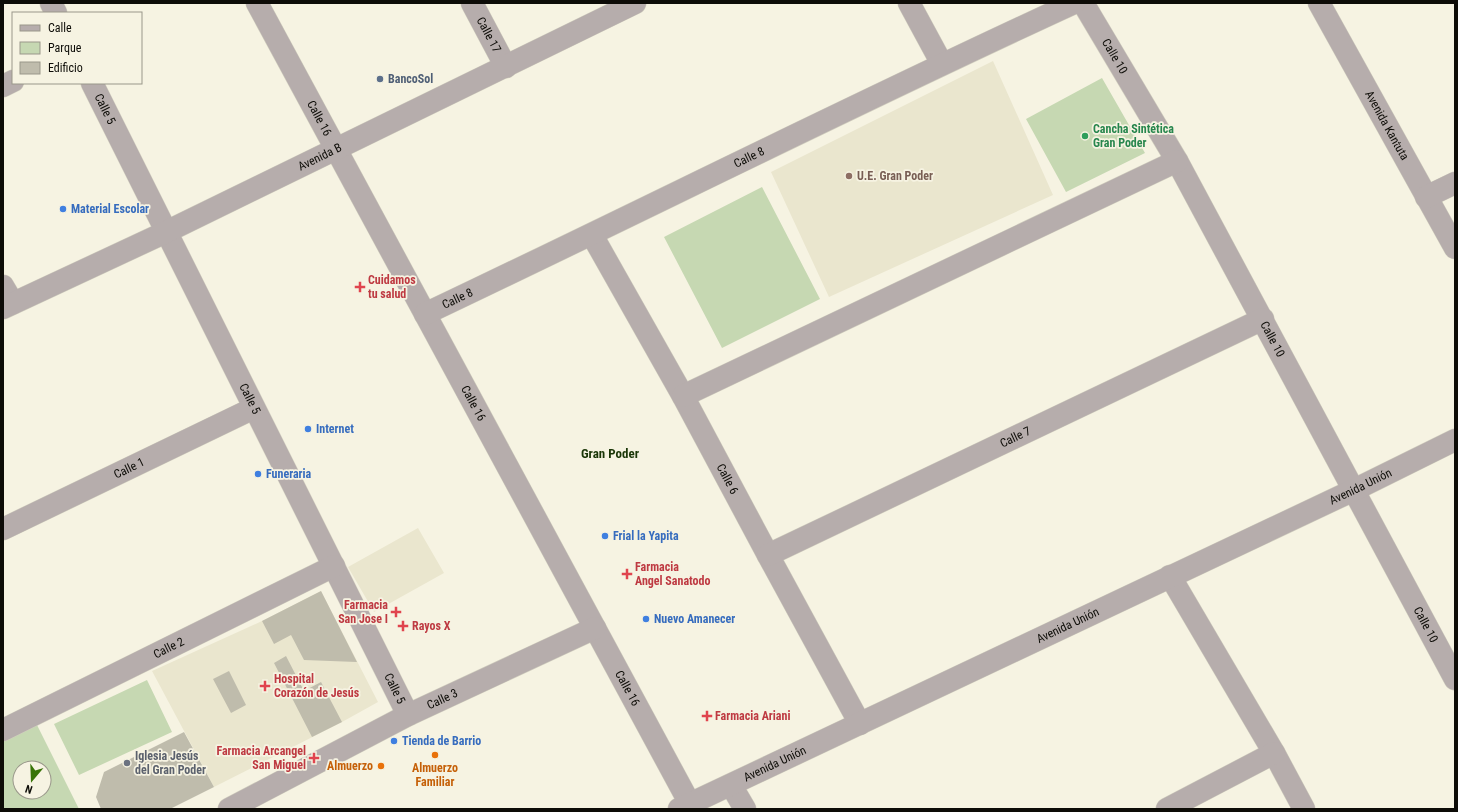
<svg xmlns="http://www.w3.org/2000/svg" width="1458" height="812" viewBox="0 0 1458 812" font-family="'Roboto Condensed',sans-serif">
<rect width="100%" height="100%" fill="#f6f3e2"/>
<path fill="#eae6ce" d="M993,61L1053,195L829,297L771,172Z
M418,528L444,573L374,612L348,567Z
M321,591L378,702L342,722L214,787L152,671L262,621Z"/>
<path fill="#c6d8b2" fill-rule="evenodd" d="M1102,78L1145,153L1066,192L1026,119Z
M762,187L820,299L722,348L664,237Z
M147,680L172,732L79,775L54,724Z
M37,725L79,809H3V740ZM20,768H44V792H20Z"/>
<path fill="#bfbcac" d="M321,591L357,662L304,660L291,635L274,644L262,621Z
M286,656L304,691L321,682L342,722L312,737L274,663Z
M229,671L246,705L231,713L213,679Z
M184,732L214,787L170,809H101L96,797L104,772Z"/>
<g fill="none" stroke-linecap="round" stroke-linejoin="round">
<g stroke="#d1cebf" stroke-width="23">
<g id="minor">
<path d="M51,3L56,13"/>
<path id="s1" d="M257,3L690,804"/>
<path id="s2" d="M472,3L506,67"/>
<path d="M909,3L942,64"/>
<path id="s3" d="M1083,3L1177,161L1455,679"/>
<path id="s4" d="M1319,3L1455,248"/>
<path id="s5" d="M92,83L408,715"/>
<path d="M3,86L13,81"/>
<path d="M1426,197L1455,183"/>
<path id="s6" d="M592,235L683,396L768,555L860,724"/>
<path d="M3,286L13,303"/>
<path id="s7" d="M3,308L166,232L635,3"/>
<path id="s8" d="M425,314C642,211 856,103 1074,3"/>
<path d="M683,396L1177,161"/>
<path id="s9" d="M3,529L254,408"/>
<path id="s10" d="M768,555L1263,319"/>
<path d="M1170,576L1274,753L1304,809"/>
<path id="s11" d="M3,730L334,566"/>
<path d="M731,785L745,809"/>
<path id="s12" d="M229,809L408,715L595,628"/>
<path id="s13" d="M679,809L1354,490L1455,440"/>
<path d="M1167,809L1274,753"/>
</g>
</g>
<use href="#minor" stroke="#b6adac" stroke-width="22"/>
</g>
<circle fill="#5c6f8a" stroke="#f6f3e2" stroke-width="1.5" cx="380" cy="79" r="4"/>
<circle fill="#2e9e5b" stroke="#f6f3e2" stroke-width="1.5" cx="1085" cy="136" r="4"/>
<circle fill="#8d6e63" stroke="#f6f3e2" stroke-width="1.5" cx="849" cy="176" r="4"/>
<g fill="#3f7fe0" stroke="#f6f3e2" stroke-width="1.5">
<circle cx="63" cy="209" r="4"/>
<circle cx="308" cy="429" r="4"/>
<circle cx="258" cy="474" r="4"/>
<circle cx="605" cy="536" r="4"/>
<circle cx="646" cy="619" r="4"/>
<circle cx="394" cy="741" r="4"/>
</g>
<g fill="#e0444e" stroke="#f6f3e2" stroke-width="1.5">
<path d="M358 281h4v4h4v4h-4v4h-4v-4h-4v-4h4z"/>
<path d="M625 568h4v4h4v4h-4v4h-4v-4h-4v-4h4z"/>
<path d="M394 606h4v4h4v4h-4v4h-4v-4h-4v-4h4z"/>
<path d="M401 620h4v4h4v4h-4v4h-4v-4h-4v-4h4z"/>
<path d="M263 680h4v4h4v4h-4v4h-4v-4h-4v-4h4z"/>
<path d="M705 710h4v4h4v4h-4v4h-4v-4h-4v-4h4z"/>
<path d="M312 752h4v4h4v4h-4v4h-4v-4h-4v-4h4z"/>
</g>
<g fill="#e8710a" stroke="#f6f3e2" stroke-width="1.5">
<circle cx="435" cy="755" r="4"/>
<circle cx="381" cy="766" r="4"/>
</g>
<circle fill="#6b7280" stroke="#f6f3e2" stroke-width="1.5" cx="127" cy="763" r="4"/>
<g text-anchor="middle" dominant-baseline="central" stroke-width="3.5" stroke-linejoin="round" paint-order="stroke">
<g font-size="12" fill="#0d0c07" stroke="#f6f3e2">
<text stroke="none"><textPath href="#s2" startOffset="36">Calle 17</textPath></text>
<text stroke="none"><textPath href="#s3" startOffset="62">Calle 10</textPath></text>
<text stroke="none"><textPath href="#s5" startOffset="29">Calle 5</textPath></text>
<text stroke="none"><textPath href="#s1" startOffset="131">Calle 16</textPath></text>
<text stroke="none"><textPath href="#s4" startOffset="140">Avenida Kantuta</textPath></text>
<text stroke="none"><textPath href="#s7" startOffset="351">Avenida B</textPath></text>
<text stroke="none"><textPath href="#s8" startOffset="360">Calle 8</textPath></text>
<text stroke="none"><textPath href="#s8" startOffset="36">Calle 8</textPath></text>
<text stroke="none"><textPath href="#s3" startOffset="386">Calle 10</textPath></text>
<text stroke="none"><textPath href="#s5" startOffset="353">Calle 5</textPath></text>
<text stroke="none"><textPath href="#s1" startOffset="455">Calle 16</textPath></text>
<text stroke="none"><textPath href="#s10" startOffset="274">Calle 7</textPath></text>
<text stroke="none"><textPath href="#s9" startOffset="140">Calle 1</textPath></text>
<text stroke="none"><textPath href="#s6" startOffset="279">Calle 6</textPath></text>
<text stroke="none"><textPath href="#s13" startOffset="754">Avenida Unión</textPath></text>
<text stroke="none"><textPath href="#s3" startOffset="710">Calle 10</textPath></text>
<text stroke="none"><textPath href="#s13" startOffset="430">Avenida Unión</textPath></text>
<text stroke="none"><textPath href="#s11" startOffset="185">Calle 2</textPath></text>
<text stroke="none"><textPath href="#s5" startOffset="677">Calle 5</textPath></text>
<text stroke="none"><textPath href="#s1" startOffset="779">Calle 16</textPath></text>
<text stroke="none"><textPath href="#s12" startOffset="240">Calle 3</textPath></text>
<text stroke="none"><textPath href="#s13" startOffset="106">Avenida Unión</textPath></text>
</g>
<g font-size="12" font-weight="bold" fill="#4e5e75" stroke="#f6f3e2" text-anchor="start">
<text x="388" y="79">BancoSol</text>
</g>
<g font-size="12" font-weight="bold" fill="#27864d" stroke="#f6f3e2" text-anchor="start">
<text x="1093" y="129">Cancha Sintética<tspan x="1093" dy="14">Gran Poder</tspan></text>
</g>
<g font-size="12" font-weight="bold" fill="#785e54" stroke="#f6f3e2" text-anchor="start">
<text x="857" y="176">U.E. Gran Poder</text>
</g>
<g font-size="12" font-weight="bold" fill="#366cbe" stroke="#f6f3e2" text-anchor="start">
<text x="71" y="209">Material Escolar</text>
<text x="316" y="429">Internet</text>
<text x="266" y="474">Funeraria</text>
<text x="613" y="536">Frial la Yapita</text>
<text x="654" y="619">Nuevo Amanecer</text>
<text x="402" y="741">Tienda de Barrio</text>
</g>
<g font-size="12" font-weight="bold" fill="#be3a42" stroke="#f6f3e2" text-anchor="start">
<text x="368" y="280">Cuidamos<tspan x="368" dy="14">tu salud</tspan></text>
<text x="635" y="567">Farmacia<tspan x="635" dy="14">Angel Sanatodo</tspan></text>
<text x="388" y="605" text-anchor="end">Farmacia<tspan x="388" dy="14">San Jose I</tspan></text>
<text x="412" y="626">Rayos X</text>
<text x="274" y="679">Hospital<tspan x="274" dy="14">Corazón de Jesús</tspan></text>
<text x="715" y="716">Farmacia Ariani</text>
<text x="306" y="751" text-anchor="end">Farmacia Arcangel<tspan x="306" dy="14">San Miguel</tspan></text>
</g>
<g font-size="12" font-weight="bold" fill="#5b616d" stroke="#f6f3e2" text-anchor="start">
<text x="135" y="756">Iglesia Jesús<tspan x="135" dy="14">del Gran Poder</tspan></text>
</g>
<g font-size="12" font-weight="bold" fill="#c56008" stroke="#f6f3e2" text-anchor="end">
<text x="373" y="766">Almuerzo</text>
<text x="435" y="768" text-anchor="middle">Almuerzo<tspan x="435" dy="14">Familiar</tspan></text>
</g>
<g font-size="13" font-weight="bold" fill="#1a3607" stroke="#f6f3e2">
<text x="610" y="453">Gran Poder</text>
</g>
</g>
<rect width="1458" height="812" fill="none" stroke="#0d0c07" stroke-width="8"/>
<rect x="12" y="12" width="130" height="72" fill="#f6f3e2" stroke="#99978a"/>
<rect x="20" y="25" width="20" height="6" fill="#b6adac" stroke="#99978a"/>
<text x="48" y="32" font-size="12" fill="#0d0c07">Calle</text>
<rect x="20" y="42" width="20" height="12" fill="#c6d8b2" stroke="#99978a"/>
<text x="48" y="52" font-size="12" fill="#0d0c07">Parque</text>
<rect x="20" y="62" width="20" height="12" fill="#bfbcac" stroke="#99978a"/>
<text x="48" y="72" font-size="12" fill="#0d0c07">Edificio</text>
<g transform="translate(32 780) rotate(199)"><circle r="19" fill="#f6f3e2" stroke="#99978a"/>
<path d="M0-3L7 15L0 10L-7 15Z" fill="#397408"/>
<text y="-6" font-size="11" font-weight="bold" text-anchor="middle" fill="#0d0c07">N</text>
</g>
</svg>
